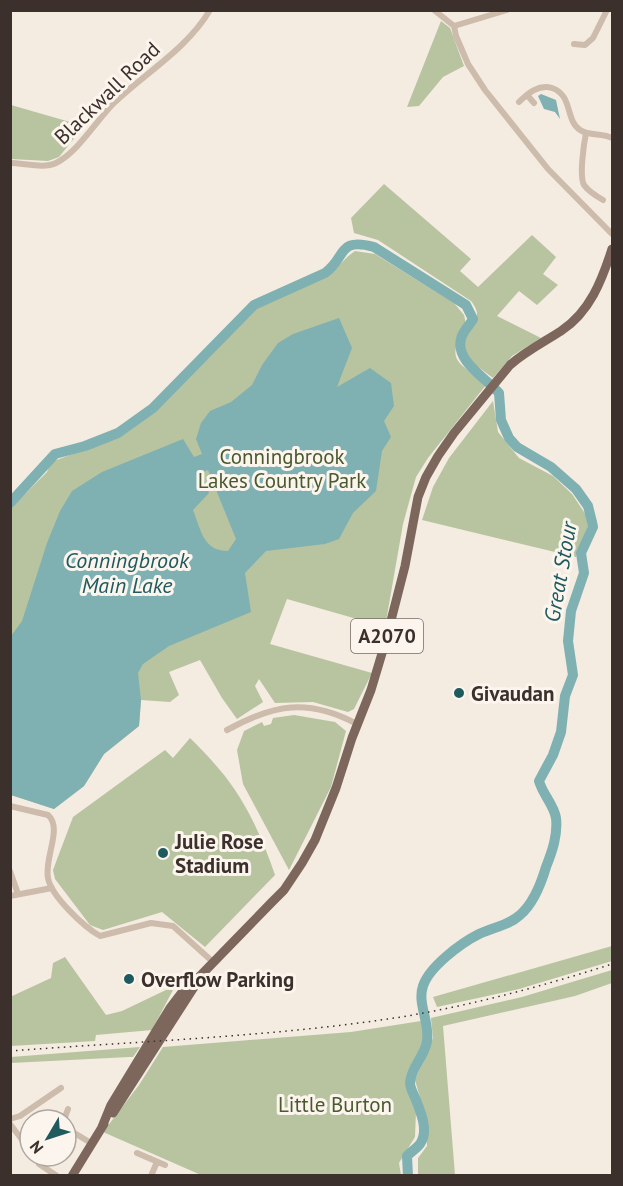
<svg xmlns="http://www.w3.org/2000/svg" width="623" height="1186" viewBox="0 0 623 1186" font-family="'PT Sans',sans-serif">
<rect width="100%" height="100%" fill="#f4ebe1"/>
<path fill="#b8c4a0" d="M441,21L450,28L464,66L443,77L419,106L407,107Z
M10,105H11L84,126L59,157L48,161L11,159Z
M384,184L471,259L460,271L478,287L532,235L556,257L543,274L558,285L537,305L519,291L497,316L541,338L512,356L493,378L473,363L464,351C464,346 464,340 466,336C473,321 484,318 471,301L378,240L354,233L351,218Z
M355,251L375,254L454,303L464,315L466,324C444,364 459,360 486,385L428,458L416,477L403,524L385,627L287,599L270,644L372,673L354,709L348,712L313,702L275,703L259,679L255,686L263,702L237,719L222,698L200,660L169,672L179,695L170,702L141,700L139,726L104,754L84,786L54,809L11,795V508L47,472L51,462L100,444L134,426L154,411L256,309L328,275C339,268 344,258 355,251Z
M493,401L498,432L519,458L553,476L572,494L586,515L588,526L576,557L422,520L433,487L449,458Z
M294,715L335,722L346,731L331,787L289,870L243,784L237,750L244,731L262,722L264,726L271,724L273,718Z
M190,738C200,748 210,758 219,769C245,799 262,837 275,875L205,947L162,912L103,930L90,925L55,879L53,870L73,817L165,750L173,758Z
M612,946V961L519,989L437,1007L433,997Z
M65,957L106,1015L122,1011L168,989L173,990L152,1030L96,1035L95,1041L11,1046L10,997L51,978L53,963Z
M612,970V983L575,996L443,1026L455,1175H418V1158L427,1146V1122L415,1080L433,1038L431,1018L522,997Z
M421,1021L424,1038L405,1084L416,1111L415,1137L399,1163L401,1175H201L103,1132L139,1085L163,1047L351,1032Z
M140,1047L133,1057H129L11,1063V1057Z"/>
<path fill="#7fb0b2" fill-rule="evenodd" d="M541,94L556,100L560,119L555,112L544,109L538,96Z
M339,318L352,348L337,387L370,368L391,383L394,406L384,421L391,437L382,451L376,491L353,513L339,539L325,544L266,551L245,573L251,612L169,646L143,664L138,673L141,700L139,726L104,754L84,786L54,809L11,795V636L22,621L47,543L60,511L72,491L102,472L183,439L194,457L202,454L196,439L201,423L210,411L231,402L252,385L262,365L278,343L293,334ZM208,470L236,539L228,551C203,551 201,530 193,510L209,493L201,473Z"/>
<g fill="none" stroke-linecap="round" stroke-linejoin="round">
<path stroke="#7fb0b2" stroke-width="10" d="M10,503L55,454L85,446L118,433L153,408L254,305L325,273C347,257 337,237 374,247L466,305L473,319C470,325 462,332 461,339C455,361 486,378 499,393L501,420L509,438L517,447L551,467L576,489L588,506L592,522L593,527L581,553L584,573L571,611L568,641L573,675L565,696L561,732L553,755L539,781C543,795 554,805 556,818C558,835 552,852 546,867C541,884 534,903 520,915C508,926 493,927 479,934C461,943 429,967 423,986C417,1003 430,1023 427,1041C425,1056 411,1067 410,1083C410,1088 414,1095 416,1100C421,1113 429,1131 420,1144C417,1148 411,1152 407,1156L408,1176"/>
<path stroke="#cdbbac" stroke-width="6" d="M434,10L454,26
M454,26L456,36L468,64L485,90L548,169L612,234
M454,26L507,10
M574,44L585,45L593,38L607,10
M527,95L534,103
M519,102C528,93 539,84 552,88C573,95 565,120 580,130C589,136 603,133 612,138
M586,133C584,143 579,176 584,185C589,192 596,196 603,200
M10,163C24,163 44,169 56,163C78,152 96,121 114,103C145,73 187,49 210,10
M227,730C274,704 308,698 357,724
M10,806L48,815C63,828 44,858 48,878C51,896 84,927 100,936L151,923L173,926L213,962
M10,871L18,894
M10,896L52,888
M10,1119L20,1116L61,1088
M64,1120L68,1109
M10,1124L30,1150
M66,1128L91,1143
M66,1145L67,1146
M137,1153L165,1165
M43,1156L39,1164L57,1176
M151,1176L157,1162"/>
<path stroke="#7d675c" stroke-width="9" d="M113,1113L196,984
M102,1127L111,1105L170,1008L183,991L202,974L271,903L284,890L302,863L315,840L336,788L352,738L371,690L386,640L405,566L418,497L426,477L438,456L454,433L510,365C526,351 544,342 561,331C590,312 602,280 612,249
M72,1176L104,1124"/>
<path stroke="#3b302b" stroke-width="1.5" stroke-dasharray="1.5 4.5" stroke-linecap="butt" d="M10,1051C140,1041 272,1037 401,1017C473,1005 543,986 612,964"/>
</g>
<g fill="#1f5a5e" stroke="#fbf5ee" stroke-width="2">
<circle cx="459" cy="693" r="6"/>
<circle cx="163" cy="853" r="6"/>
<circle cx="129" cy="979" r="6"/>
</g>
<g text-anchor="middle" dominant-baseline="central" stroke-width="6" stroke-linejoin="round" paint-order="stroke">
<rect fill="#fbf5ee" stroke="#756b66" stroke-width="1.5" x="351" y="619" width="72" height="34" rx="4.5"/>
<g font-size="20" font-weight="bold" fill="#3b302b">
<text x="387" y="636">A2070</text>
</g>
<g font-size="21" fill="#3b302b" stroke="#fbf5ee">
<text transform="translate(107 93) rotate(-44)">Blackwall Road</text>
</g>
<g font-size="21" fill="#4a5a2e" stroke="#fbf5ee">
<text x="282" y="456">Conningbrook<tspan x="282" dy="24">Lakes Country Park</tspan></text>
<text x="335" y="1104">Little Burton</text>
</g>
<g font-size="21" font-weight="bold" fill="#3b302b" stroke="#fbf5ee" text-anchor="start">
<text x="471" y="693">Givaudan</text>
<text x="175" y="841">Julie Rose<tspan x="175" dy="24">Stadium</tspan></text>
<text x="141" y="979">Overflow Parking</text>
</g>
<g font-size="22" font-style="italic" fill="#1f5a5e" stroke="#fbf5ee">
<text x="127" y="560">Conningbrook<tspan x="127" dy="25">Main Lake</tspan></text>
<text transform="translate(560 572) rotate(-80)">Great Stour</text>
</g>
</g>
<rect width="623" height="1186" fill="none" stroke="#3b302b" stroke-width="24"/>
<g transform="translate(48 1138) rotate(231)"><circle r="28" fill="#fbf5ee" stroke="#aea6a0" stroke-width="1.5"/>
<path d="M0-4.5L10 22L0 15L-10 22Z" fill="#1f5a5e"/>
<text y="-9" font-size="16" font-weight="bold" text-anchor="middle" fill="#3b302b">N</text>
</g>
</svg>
